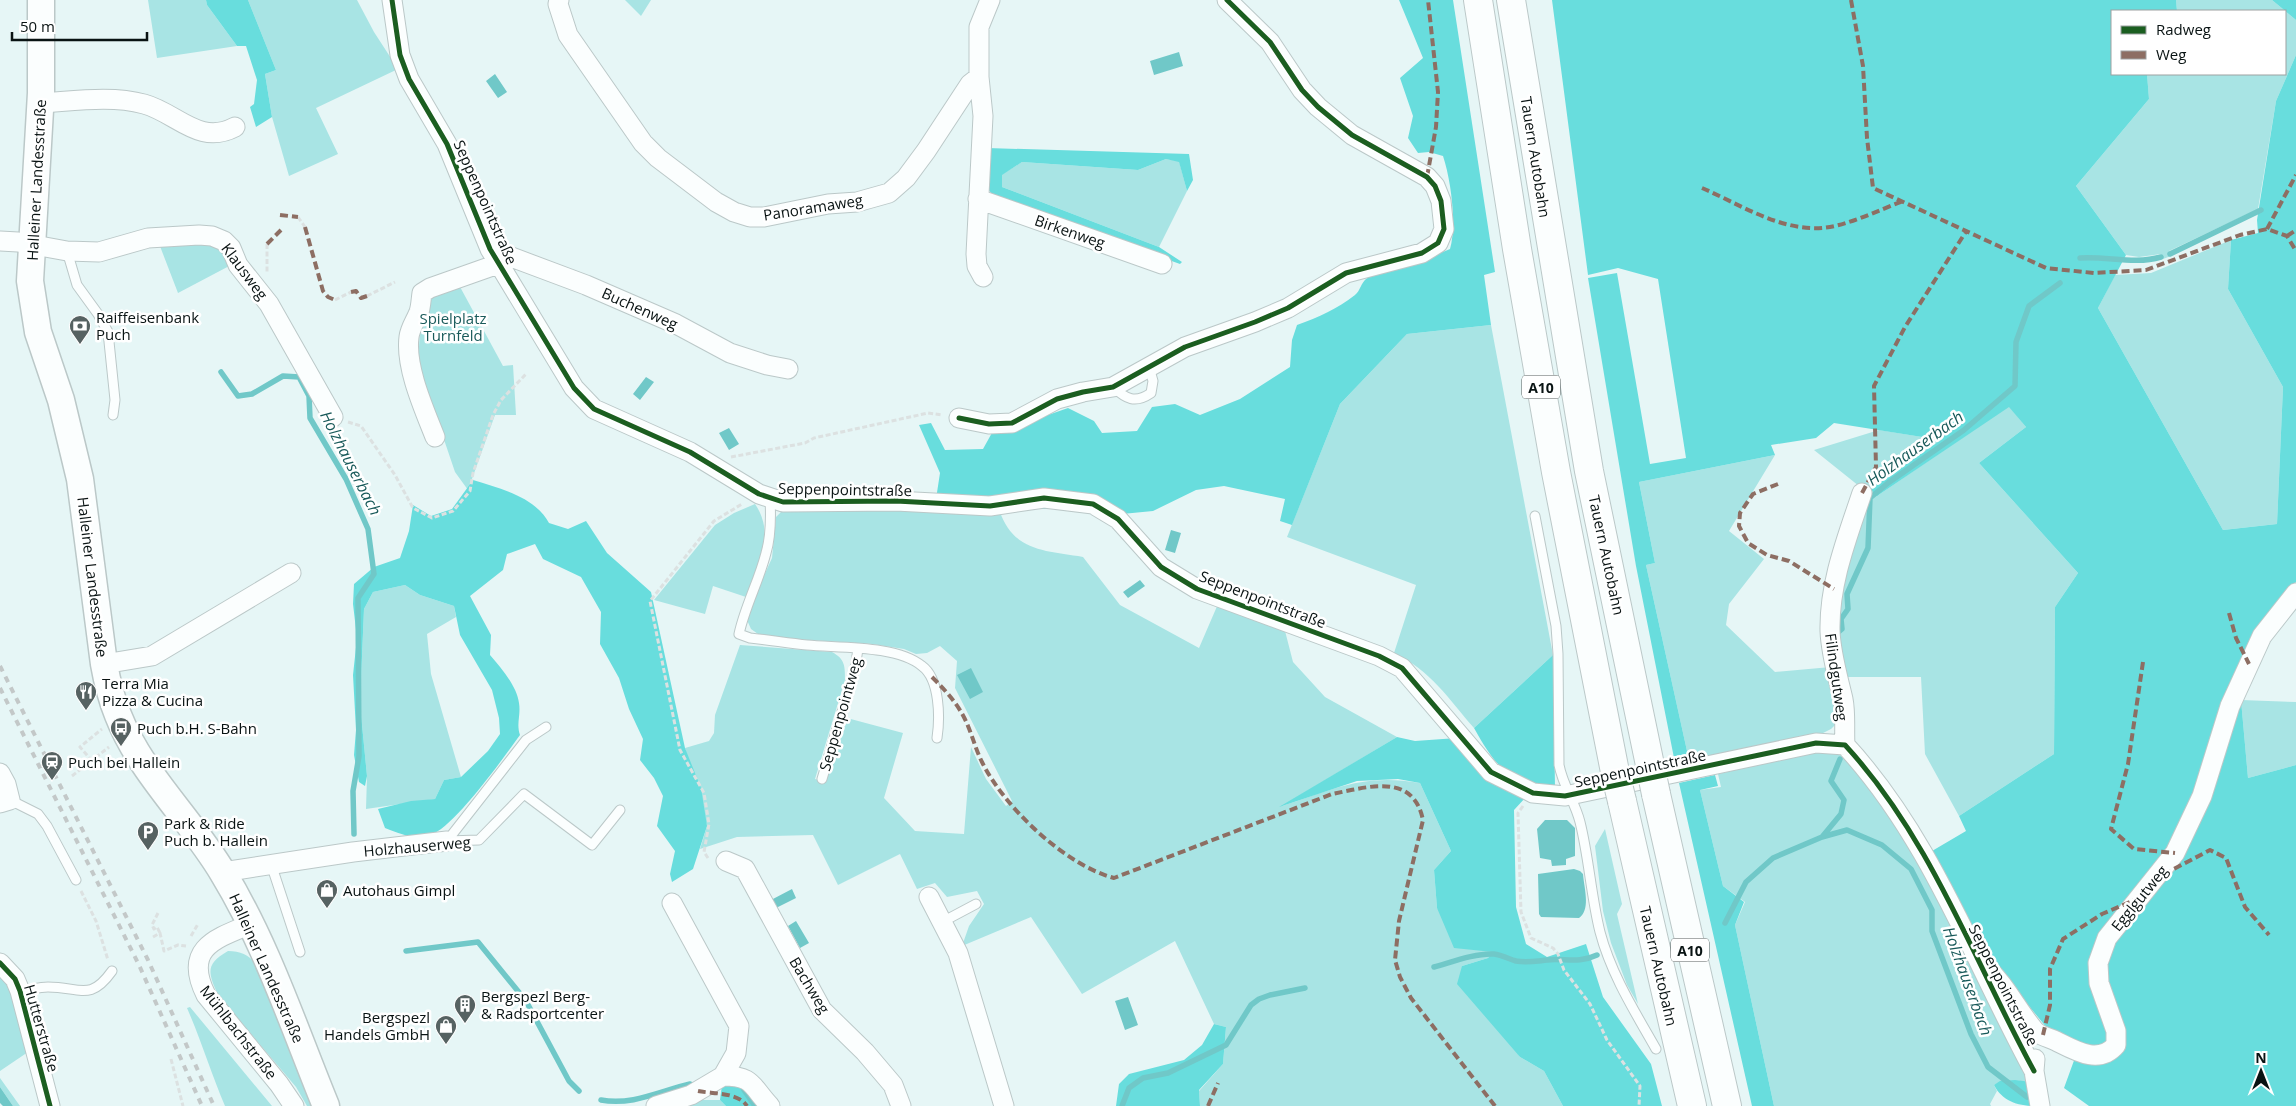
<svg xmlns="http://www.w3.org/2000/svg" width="2296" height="1106" viewBox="0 0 2296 1106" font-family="'Open Sans',sans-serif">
<rect width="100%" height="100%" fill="#e6f6f6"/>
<path fill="#a8e4e4" d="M148,0H206L207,5L237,46L157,58Z
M248,0H357L374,32L398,69L316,108L338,154L289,176L272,117L265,74L276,70Z
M625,0H651L641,16Z
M2176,0H2272L2296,20V55L2276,101L2258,209L2169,251L2171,256L2163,259L2161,254L2139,257L2126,255L2076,186L2149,99L2147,74H2285V11H2177Z
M1166,159L1179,161L1187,191L1159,247L1002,187L1001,175L1022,162L1138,170Z
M209,239L233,264L178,293L158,241Z
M2231,240L2228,289L2283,387L2277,524L2223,530L2098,308L2115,275L2151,273Z
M459,285L503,366L513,365L516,415H495L468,490L455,472L418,363L420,330L428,320C425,288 432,294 459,285Z
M1491,325L1553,655L1474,728C1448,698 1431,671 1394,653L1416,585L1287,537L1340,404L1407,334Z
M2009,406L2026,427L1979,463L2078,573L2055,607L2054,754L1959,816L1925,754L1921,677H1846C1842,654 1834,629 1837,604C1841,565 1858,526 1870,489L1859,486L1814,450L1879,430L1941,440L1877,496Z
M1775,455L1729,531L1764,559L1729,604L1726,625L1775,672L1831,667L1837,723L1831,729L1821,734L1689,760L1646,565L1655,563L1639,482Z
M755,504C776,534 758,567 746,597L713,586L705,614L654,600L715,525L734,513Z
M879,506L1000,512C1014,552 1047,551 1083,557L1120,605L1199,648L1218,604L1284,627L1293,662L1325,697L1397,737L1282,806C1333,789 1365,773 1420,783L1451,851L1434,870L1437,908L1493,952L1488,958L1462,966L1520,1057L1544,1071L1563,1106H1200L1199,1091L1223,1064L1226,1027L1214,1024L1175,941L1082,994L1031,917L962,946L969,926L984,904L977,891L947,897L935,883L917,889L900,854L838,885L813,835L737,837L700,849L707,826L685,748L709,741L714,733L715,715L740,645L832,652C845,659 845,666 845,680L815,779L826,782L847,718L903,733L884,798L915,831L964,834L971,747L986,779L1006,806L1012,801L955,688L957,661L940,646L927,653L916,654L904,649L872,644L792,639L758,634L751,629L747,620L748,611L772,558L776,517L782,511Z
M405,585L420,595L454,606L456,617L427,634L431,674L461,777L444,780L435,799L366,809L367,776L360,704L364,609L373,592Z
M2241,700L2296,702V765L2248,778Z
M1839,751L1898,817L2032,1082C2019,1081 2006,1079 1994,1085L1997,1091L1990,1104L1991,1106H1774L1735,925L1745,902L1723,886L1700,790L1721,787L1718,774L1810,753Z
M1605,829L1622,904L1617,914L1638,1004L1627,985L1611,943L1603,911L1595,846Z
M228,951C241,951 249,955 257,965L315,1106H307L296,1087L218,995C208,973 205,964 228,951Z
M0,974L7,980L31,1050L0,1071Z
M190,1007L272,1106H225C211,1073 201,1040 187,1008Z
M0,1078L20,1106H13L0,1087Z
M696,1100H720L726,1106H676Z"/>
<path fill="#68dddd" d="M206,0H248L276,70L265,74L272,117L256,127L250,107L254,104L257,80L246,46H237L207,5Z
M1399,0H1453L1495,272L1484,275L1491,325L1407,334L1340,404L1292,525L1280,521L1285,499L1224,486L1196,490L1153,511L1122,514L1062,508L1011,510L936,499L940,473L919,425L931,423L945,450L983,449L993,431L1014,427L1068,408L1094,421L1102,433L1137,431L1152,407L1175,404L1200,415L1240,399L1290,367L1292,340L1297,325C1319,317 1337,309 1355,295C1360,291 1361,283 1366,279C1389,262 1424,261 1450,249C1457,225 1451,180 1443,156L1429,152L1418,153L1408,138L1413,116L1400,78L1423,58Z
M1552,0H2176L2177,11H2112V74H2147L2149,99L2076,186L2126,255L2098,308L2223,530L2277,524L2283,387L2228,289L2231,240L2258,233L2257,220L2276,101L2296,55V582L2254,637L2241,700L2248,778L2296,765V1106H2089L2064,1088L2080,1044L2047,1028L1977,943L1932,851L1966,831L1959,816L2054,754L2055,607L2078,573L1979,463L2026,427L2009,407L1877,496L1870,489L1941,440L1834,423L1816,438L1771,445L1775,455L1639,482L1655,563L1646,565L1689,760L1675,763L1636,566L1588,278L1617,273L1650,464L1686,458L1658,279L1618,268L1588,275Z
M2272,0H2296V20Z
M987,148L1189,154L1193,180L1187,191L1179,162L1166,159L1138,170L1022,162L1002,175V187L1159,247L1182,262L1180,264L998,199C979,186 986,169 987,148Z
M473,480C501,489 534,496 549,523L568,529L586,521L607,553L651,592L685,748L701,788L707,826L693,869L672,882L670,874L675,851L657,826L663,796L654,778L640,760L643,739L629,709L619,678L600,644L601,612L581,577L543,559L535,544L507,554L503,570L470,596L491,635L490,655C501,668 517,686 519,703C521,715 516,724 520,735C504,757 453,829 430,835C413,840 401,834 385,828L378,809L411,801L435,799L444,780L461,777L488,751L500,734L499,718L492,690L460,635L454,606L420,595L405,585L373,592L364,609L360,704L367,776L365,786L359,782L354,755L356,730L353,675L357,638L353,604L354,584L374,567L400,558L409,531L413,505L431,516L452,509Z
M1553,655L1555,788C1507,780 1497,769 1474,728Z
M1397,737L1415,741L1457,738L1526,797L1514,810L1516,907L1526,944L1547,957L1586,944L1603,997L1651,1064L1662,1106H1563L1544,1071L1520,1057L1457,984L1462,966L1488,958L1493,952L1454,948L1437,908L1434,870L1451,851L1420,783L1398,779L1357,781L1279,807Z
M1715,775L1718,786L1700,790L1723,886L1744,902L1735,925L1774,1106H1752L1679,783Z
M1214,1024L1226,1027L1223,1064L1199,1090L1200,1106H1116L1119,1084L1129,1074L1184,1060L1202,1045Z
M2015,1080L2032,1082L2035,1106C2018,1106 2002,1101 1994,1085L2000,1081Z
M722,1085C744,1087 748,1087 761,1106H726L720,1100Z"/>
<path fill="#70c8c8" d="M1179,52L1183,66L1154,75L1150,61Z
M495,74L507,92L498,98L486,81Z
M646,377L654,382L640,400L633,394Z
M729,428L739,444L729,450L719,433Z
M1171,530L1181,533L1175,553L1165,550Z
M1140,580L1145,586L1128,598L1123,592Z
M971,668L983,692L970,699L957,675Z
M1545,820H1567L1575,828V856L1566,859V865L1552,866L1551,860L1540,858L1537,829Z
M1574,869L1580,871L1583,874C1584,888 1591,909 1579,918L1541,917L1539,914L1538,874Z
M792,889L796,898L776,908L771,900Z
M796,921L809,943L800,948L788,926Z
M1128,997L1138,1025L1125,1030L1115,1001Z
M0,1087L13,1106H14H3L0,1103Z"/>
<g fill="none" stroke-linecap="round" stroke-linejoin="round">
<path stroke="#70c8c8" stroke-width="5.5" d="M2170,254L2261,210
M2080,258C2108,256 2134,265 2161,257
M221,372L238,396L252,394L283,376L299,377L309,396L310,418L346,479L368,529L374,574L358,598L359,756L353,791L354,834
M1837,637L1836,634L1842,629L1841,619L1848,609L1847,594L1868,548L1870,498L1888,483L1964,430L2015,386L2016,342L2029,306L2060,283
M1822,837L1841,814L1844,800L1831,781L1840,759
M1725,923L1746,882L1773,858L1822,837L1847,830L1882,845L1911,869L1932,910V931L1971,1034L1988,1067L2027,1097
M406,951L478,942L526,1001L569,1081L579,1091
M1434,967C1452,962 1475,953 1494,954C1502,955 1509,959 1516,961C1527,963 1537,961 1547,960C1565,958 1578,964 1597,955
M744,1090L755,1106
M601,1100C632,1106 660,1091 690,1084
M1122,1106L1129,1088L1143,1078L1168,1073L1226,1045L1251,1005L1259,999L1270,995L1305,988"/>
<g stroke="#bbc8c8" stroke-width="11">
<path id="service" d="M67,251L77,285L98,314L108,332L115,400L113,415
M1113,387C1126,399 1135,404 1151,393L1153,381L1149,367
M770,499C771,517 771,536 766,553C759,581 745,606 739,634L750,638C769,640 788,643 807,645C839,648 897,645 922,666C940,679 940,718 937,738
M1535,516L1556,626L1558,654L1559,765C1563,786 1575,802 1580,822C1589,858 1591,896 1600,932C1611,974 1635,1012 1656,1049
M822,779L855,668L858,649
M10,800L38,814L47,826L76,880
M447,841L479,840L524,794L592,845L620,810
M447,841L526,740L546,727
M271,864L300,952
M944,921L976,904
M20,991C30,990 39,987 48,987C80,987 90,1002 112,971"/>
</g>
<g stroke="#bbc8c8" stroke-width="21">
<path id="minor" d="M392,0L400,55L409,79L447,144L490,249L574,388L594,409L690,452L759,494L783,502L896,501L990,506L1044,498L1093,504L1118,519L1161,567L1197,589L1379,656L1402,668L1491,772L1533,793L1565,796L1816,743L1845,745C1931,838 1974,961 2034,1071
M559,0L558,4L568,35L643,143L658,158L716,202L734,212L750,217H764L828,204L857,202L889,193L906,178L926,151L970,84L979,77V27L990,0
M979,77L983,116L976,254L977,266L983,277
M41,103C74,101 112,95 144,104C177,113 199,146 235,127
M978,199L1162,264
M0,241L18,242L67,251L99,252L148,238L199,235L212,236L224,241L231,248L238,265L269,304L333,417
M490,249L586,285L676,324L730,353L767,365L788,369
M959,418L989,424L1012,423L1057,399L1083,392L1113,387L1185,347L1255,322L1288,308L1346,273L1422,253L1438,243L1444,229L1441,201L1435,186L1427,177L1352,135L1318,107L1302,90L1270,42L1227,0
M435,437C424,409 405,367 409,337C410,328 416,320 419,312C421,306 421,299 422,293L430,288L498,264
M104,664L152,656L291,573
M1845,745C1844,730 1846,714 1843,699C1838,677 1831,655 1830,631C1829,583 1847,538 1862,493
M0,773L6,784L10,800L0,803
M726,861L745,869L822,1010L865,1052L893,1085L901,1106
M223,872L353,852L447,841
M929,897L958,953L1004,1106
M251,924C214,939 183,949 206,995L279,1084L294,1106
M0,963L15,979L20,991L50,1106
M1985,966C2006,985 2017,1010 2035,1031C2040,1036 2050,1038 2056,1041C2076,1051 2099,1065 2116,1045V1031L2099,983L2098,963L2107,938L2175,853L2202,796L2230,706L2262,636L2296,593
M2035,1059L2034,1071L2040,1106
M723,1076C754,1076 751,1086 770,1106
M656,1106L691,1095L723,1076L736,1053L739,1026L672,903"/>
</g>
<g stroke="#bbc8c8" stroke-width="29">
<path id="secondary" d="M41,0V93L30,281L38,332L61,400L80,479L104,664C107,681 111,698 118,715C141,774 191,819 223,873C267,945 294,1028 326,1106"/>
</g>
<g stroke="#bbc8c8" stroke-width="30">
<path id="motorway" d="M1478,0L1517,249L1556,472L1615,772
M1511,0L1589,471L1650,765
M1656,794L1727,1106
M1622,801L1692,1106"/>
</g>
<path stroke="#dce1e1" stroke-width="3" stroke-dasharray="5 2.5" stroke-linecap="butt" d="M298,217L305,227
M267,244V273
M367,296L395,282
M335,300L351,292
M348,422L361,426L395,475L413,508L432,518L453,511L470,491L473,473L493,415L501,400L526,374
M731,457L805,443L814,438L928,413L942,415
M92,761L80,747L102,729
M72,776L109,747
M1523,806L1518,813L1521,912L1531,938L1553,948L1558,954L1564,970L1590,1004L1607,1040L1640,1086L1639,1106
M708,858L704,852L709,824L704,793L680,750L650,601L714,521L742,504
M81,891L96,921L108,960
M158,913L152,925L154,929L157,927L160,933
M191,936L198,924
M153,937L160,933L164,951L178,945L186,946
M171,1059L183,1106"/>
<use href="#service" stroke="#fbfefe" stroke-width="9"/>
<use href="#minor" stroke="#fbfefe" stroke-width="19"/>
<use href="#secondary" stroke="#fbfefe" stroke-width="26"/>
<use href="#motorway" stroke="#fbfefe" stroke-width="28"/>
<path stroke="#c3c8c8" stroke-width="4" stroke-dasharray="6 6" stroke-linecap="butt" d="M0,666L148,960L214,1106
M0,688L139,965L202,1106"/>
<g stroke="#bbc8c8" stroke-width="30" stroke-linecap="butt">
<path id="motorway-bridge" d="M1650,765L1656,794
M1615,772L1622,801"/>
</g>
<use href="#motorway-bridge" stroke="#fbfefe" stroke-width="28"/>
<path stroke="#8d6e63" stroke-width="4" stroke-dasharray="8 4" stroke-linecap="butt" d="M1851,0L1863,66L1867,138L1873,188L2046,268L2094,273L2146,270L2240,235L2267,229L2287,236L2296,251
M1427,177L1436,127L1438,92L1428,0
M1702,188C1739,204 1780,231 1822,228C1847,226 1879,210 1903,201
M280,215L298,217
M305,227L323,291L328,297L335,300
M2267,229L2296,175
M2287,236L2296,230
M267,244L281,230
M351,292L356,291L361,298L367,296
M1778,484L1753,494L1740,513L1739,526L1748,543L1767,555L1789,561L1834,589
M1862,493L1876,467L1874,386L1905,327L1967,230
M2229,613L2236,638L2249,664
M2143,662L2128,764L2111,829L2134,849L2175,853
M932,677C947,692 960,706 968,726C973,738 976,750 982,762C1004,807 1065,865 1114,878L1332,794C1368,787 1413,772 1423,820L1399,921L1395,960L1400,977L1411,998L1495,1106
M2153,880L2210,850L2226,858L2245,907L2269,935
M2043,1035L2050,1005V969L2063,939L2102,914L2137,899
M698,1091C713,1094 738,1092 747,1106
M1208,1106L1218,1083"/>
<g stroke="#fff" stroke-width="8">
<path id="cycleway" d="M392,0L400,55L409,79L447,144L490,249L574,388L594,409L690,452L759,494L783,502L896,501L990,506L1044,498L1093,504L1118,519L1161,567L1197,589L1379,656L1402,668L1491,772L1533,793L1565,796L1816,743L1845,745C1931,838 1974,961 2034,1071
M959,418L989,424L1012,423L1057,399L1083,392L1113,387L1185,347L1255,322L1288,308L1346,273L1422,253L1438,243L1444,229L1441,201L1435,186L1427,177L1352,135L1318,107L1302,90L1270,42L1227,0
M0,963L15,979L20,991L50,1106"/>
</g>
<use href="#cycleway" stroke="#1b5e20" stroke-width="5"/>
</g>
<defs>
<g id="bank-pin" transform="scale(1.125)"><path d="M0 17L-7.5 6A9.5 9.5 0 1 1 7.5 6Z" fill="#566262" stroke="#fff"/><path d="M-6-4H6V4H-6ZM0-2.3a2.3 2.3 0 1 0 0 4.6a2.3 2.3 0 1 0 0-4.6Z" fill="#fff"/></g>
<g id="restaurant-pin" transform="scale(1.125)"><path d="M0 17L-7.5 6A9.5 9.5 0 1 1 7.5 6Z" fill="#566262" stroke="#fff"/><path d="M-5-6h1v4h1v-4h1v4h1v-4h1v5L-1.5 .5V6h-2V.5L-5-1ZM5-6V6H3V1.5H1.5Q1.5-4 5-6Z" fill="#fff"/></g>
<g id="bus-pin" transform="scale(1.125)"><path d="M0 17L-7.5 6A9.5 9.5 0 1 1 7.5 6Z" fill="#566262" stroke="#fff"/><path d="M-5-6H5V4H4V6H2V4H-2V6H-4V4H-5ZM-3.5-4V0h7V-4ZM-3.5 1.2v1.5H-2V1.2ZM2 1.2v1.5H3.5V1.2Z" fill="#fff"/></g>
<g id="station-pin" transform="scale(1.125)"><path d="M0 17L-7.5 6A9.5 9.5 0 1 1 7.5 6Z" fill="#566262" stroke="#fff"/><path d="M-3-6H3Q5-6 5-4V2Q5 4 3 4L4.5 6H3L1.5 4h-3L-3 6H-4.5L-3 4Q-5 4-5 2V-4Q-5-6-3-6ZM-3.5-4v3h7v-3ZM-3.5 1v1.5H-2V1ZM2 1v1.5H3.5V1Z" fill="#fff"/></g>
<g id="parking-pin" transform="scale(1.125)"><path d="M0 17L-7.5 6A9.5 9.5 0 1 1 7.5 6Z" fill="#566262" stroke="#fff"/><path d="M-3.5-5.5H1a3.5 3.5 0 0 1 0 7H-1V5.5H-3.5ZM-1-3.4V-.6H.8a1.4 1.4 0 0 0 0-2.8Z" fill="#fff"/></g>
<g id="shop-pin" transform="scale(1.125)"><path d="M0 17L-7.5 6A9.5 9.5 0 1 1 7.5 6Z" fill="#566262" stroke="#fff"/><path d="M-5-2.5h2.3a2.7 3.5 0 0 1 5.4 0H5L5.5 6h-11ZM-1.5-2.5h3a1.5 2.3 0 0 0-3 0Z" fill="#fff"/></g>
<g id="building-pin" transform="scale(1.125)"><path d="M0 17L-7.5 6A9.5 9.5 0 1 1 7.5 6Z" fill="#566262" stroke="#fff"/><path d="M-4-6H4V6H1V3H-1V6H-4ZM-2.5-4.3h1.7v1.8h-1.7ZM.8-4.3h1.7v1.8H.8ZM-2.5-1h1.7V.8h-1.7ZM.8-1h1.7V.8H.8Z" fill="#fff"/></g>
</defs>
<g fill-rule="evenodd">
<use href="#bank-pin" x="80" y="326"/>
<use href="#restaurant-pin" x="86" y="692"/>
<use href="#bus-pin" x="121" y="728"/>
<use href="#station-pin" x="52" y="762"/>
<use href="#parking-pin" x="148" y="832"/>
<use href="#shop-pin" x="327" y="890"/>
<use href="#building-pin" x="465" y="1005"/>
<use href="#shop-pin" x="446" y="1026"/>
</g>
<g text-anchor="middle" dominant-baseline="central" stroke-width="5" stroke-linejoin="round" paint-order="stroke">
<g fill="#fff" stroke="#535a5a" stroke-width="1">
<rect x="1522" y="375.5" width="38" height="23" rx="4"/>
<rect x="1671" y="938.5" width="38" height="23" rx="4"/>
</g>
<g font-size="14" font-weight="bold" fill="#091313">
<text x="1541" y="387">A10</text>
<text x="1690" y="950">A10</text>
</g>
<g font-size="15" fill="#091313" stroke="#fff">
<text transform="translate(1536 157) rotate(81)">Tauern Autobahn</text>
<text transform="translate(36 180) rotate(-87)">Halleiner Landesstraße</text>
<text transform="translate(486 202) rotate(66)">Seppenpointstraße</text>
<text transform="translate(813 207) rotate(-9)">Panoramaweg</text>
<text transform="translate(1070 231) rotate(19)">Birkenweg</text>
<text transform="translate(245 271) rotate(53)">Klausweg</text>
<text transform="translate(640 308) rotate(24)">Buchenweg</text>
<text transform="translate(845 489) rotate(1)">Seppenpointstraße</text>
<text transform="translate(1607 555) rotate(78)">Tauern Autobahn</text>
<text transform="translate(93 577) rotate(83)">Halleiner Landesstraße</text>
<text transform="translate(1263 599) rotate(21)">Seppenpointstraße</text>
<text transform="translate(1837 677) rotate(82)">Filindgutweg</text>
<text transform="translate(840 714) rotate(-74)">Seppenpointweg</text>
<text transform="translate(1640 768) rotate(-12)">Seppenpointstraße</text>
<text transform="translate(417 846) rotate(-5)">Holzhauserweg</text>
<text transform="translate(2139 898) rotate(-51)">Egglgutweg</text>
<text transform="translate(1659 966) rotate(77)">Tauern Autobahn</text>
<text transform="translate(267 968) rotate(66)">Halleiner Landesstraße</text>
<text transform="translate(810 985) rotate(59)">Bachweg</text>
<text transform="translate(2004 985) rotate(63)">Seppenpointstraße</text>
<text transform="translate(42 1028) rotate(74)">Hutterstraße</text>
<text transform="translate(239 1032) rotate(52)">Mühlbachstraße</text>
</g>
<g font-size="15" fill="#091313" stroke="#fff" text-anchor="start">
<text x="96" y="317">Raiffeisenbank<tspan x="96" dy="17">Puch</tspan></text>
<text x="102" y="683">Terra Mia<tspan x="102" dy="17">Pizza &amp; Cucina</tspan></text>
<text x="137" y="728">Puch b.H. S-Bahn</text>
<text x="68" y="762">Puch bei Hallein</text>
<text x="164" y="823">Park &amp; Ride<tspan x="164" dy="17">Puch b. Hallein</tspan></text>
<text x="343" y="890">Autohaus Gimpl</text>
<text x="481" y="996">Bergspezl Berg-<tspan x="481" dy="17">&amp; Radsportcenter</tspan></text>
<text x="430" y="1017" text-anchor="end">Bergspezl<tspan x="430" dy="17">Handels GmbH</tspan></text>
</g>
<g font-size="15" fill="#1a5b5b" stroke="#fff">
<text x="453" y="318">Spielplatz<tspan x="453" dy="17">Turnfeld</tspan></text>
</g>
<g font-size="16" font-style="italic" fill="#175959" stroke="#fff">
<text transform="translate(1915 448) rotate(-36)">Holzhauserbach</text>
<text transform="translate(351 463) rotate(63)">Holzhauserbach</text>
<text transform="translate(1968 981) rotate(70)">Holzhauserbach</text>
</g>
</g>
<rect x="2111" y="10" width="175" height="65" fill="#ffffff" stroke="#9da1a1"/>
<rect x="2121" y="26" width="25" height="8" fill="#1b5e20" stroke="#9da1a1"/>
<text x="2156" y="35" font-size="15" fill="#091313">Radweg</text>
<rect x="2121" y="51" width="25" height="8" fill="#8d6e63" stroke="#9da1a1"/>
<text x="2156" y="60" font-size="15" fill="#091313">Weg</text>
<g transform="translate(2261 1071)" stroke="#ffffff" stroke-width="4" paint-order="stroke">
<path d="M0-4L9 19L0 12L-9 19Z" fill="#091313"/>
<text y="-8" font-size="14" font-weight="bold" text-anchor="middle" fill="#091313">N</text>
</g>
<path d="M12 32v8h135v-8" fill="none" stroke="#091313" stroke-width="2.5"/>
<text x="20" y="32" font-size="15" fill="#091313" stroke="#ffffff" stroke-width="4" paint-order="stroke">50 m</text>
</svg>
